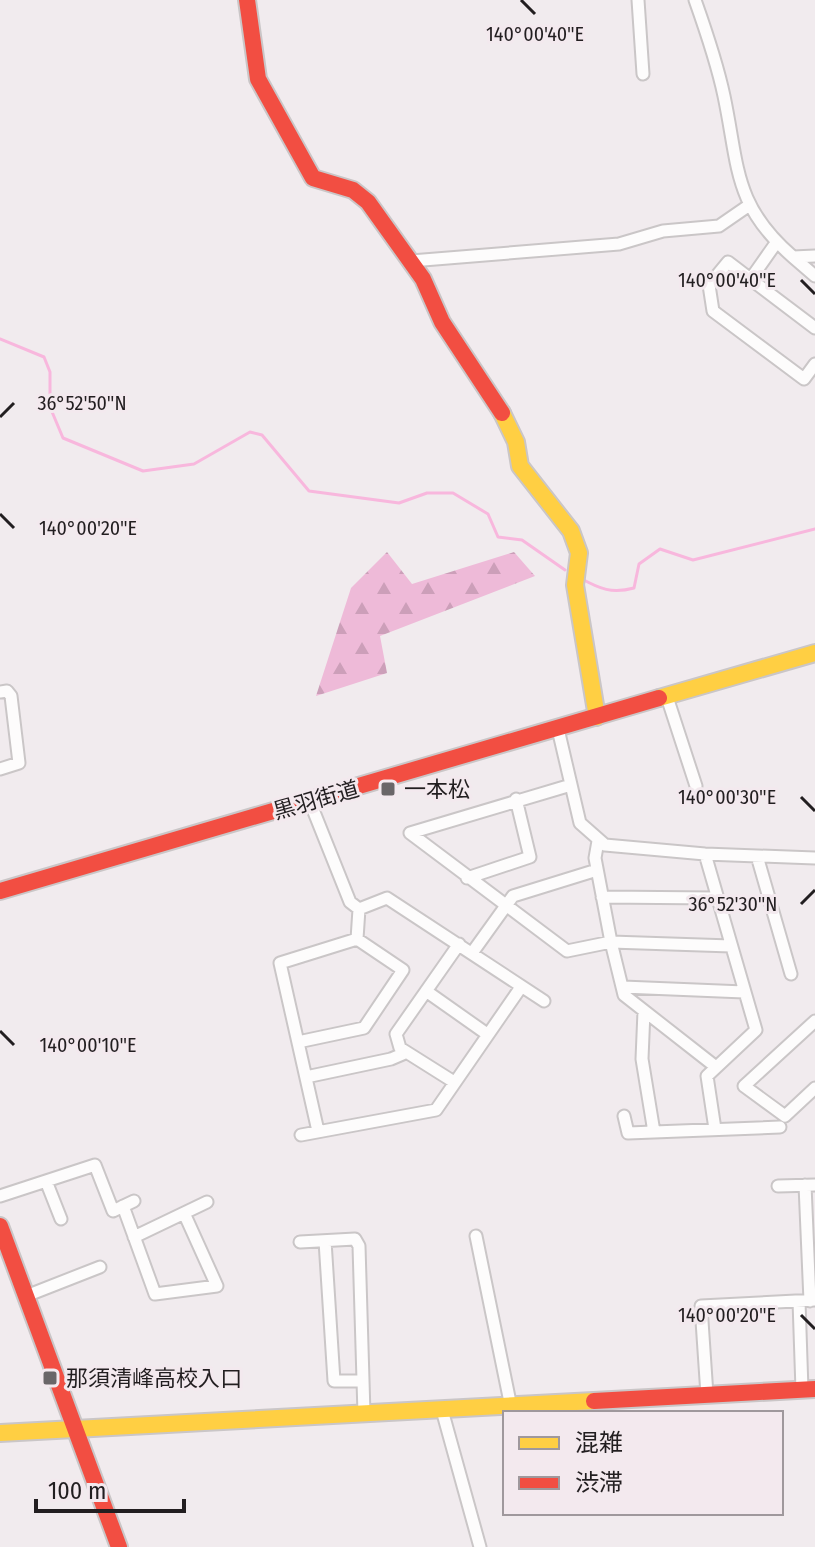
<svg xmlns="http://www.w3.org/2000/svg" width="815" height="1547" viewBox="0 0 815 1547" font-family="'Fira Sans Condensed','Noto Sans JP',sans-serif">
<defs>
<pattern id="forest-firs" width="22" height="20" patternUnits="userSpaceOnUse" patternTransform="scale(2)"><rect width="22" height="20" fill="#eebad8"/><path d="M5 1l3.5 6h-7zM16 11l3.5 6h-7z" fill="#cc9fb9"/></pattern>
</defs>
<rect width="100%" height="100%" fill="#f1ebee"/>
<path fill="url(#forest-firs)" d="M387,552L412,584L514,552L535,576L380,636L387,673L316,696L351,588Z"/>
<g fill="none" stroke-linecap="round" stroke-linejoin="round">
<path stroke="#f8b7dd" stroke-width="3" d="M0,339L44,357L50,372V407L63,438L143,471L194,464L250,432L262,435L309,491L399,503L427,493H453L488,514L498,537L522,540L565,570
M580,578C600,589 612,594 634,588L639,564L660,549L693,560L815,529"/>
<g stroke="#cac6c7" stroke-width="15">
<path id="street" d="M638,0L643,74
M695,0C706,31 717,63 724,96C739,167 733,205 793,257L815,256
M793,257L815,276
M411,261L619,244L663,231L719,226L748,206
M750,280L776,243
M815,328L728,262L709,285L713,311L804,379L815,364
M0,692L7,691L11,696L19,763L0,769
M667,697L696,786
M558,729L580,823L605,845L705,854L815,858
M310,802L350,902L359,909L387,898L544,1001
M410,833L567,951L611,942L595,858L598,841
M410,833L571,785
M705,854L756,1030L707,1076L715,1129
M757,856L791,974
M467,878L530,857L516,799
M602,897L716,898
M472,953L513,896L597,870
M623,987L744,992
M426,991L487,1034
M644,1011L642,1059L654,1132
M815,1021L744,1086L785,1116L815,1088
M298,1042L364,1028L403,970L357,939L359,909
M716,1067L624,995L611,942L731,946
M306,1077L391,1059L405,1053
M454,1082L400,1048L396,1034L459,944
M624,1116L628,1133L780,1127
M318,1131L280,963L357,939
M301,1135L436,1110L521,987
M46,1181L61,1219
M805,1185L810,1301
M778,1186L815,1185
M0,1196L95,1165L113,1211L134,1201
M123,1206L155,1294L217,1286L184,1213
M476,1236L511,1407
M134,1237L207,1202
M325,1241L334,1381H363
M300,1242L355,1239L359,1246L364,1414
M26,1296L100,1267
M799,1301L802,1390
M707,1395L701,1306L815,1300
M442,1410L480,1547"/>
</g>
<g stroke="#cac6c7" stroke-width="20">
<path id="slow" d="M502,413L516,442L520,466L571,531L579,553L575,585L597,717
M659,698L815,653
M0,1433L594,1401"/>
</g>
<g stroke="#cac6c7" stroke-width="20">
<path id="jam" d="M247,0L258,79L313,178L353,190L368,202L423,279L442,322L502,413
M0,891L659,698
M0,1226L119,1547
M594,1401L815,1389"/>
</g>
<use href="#street" stroke="#fdfcfc" stroke-width="11"/>
<use href="#slow" stroke="#ffcf43" stroke-width="16"/>
<use href="#jam" stroke="#f24e42" stroke-width="16"/>
</g>
<path fill="none" stroke="#221e20" stroke-width="3" d="M521,0L535,14M801,280L815,294M0,417L14,403M0,514L14,528M801,797L815,811M801,904L815,890M0,1031L14,1045M801,1315L815,1329"/>
<g fill="#6a6668" stroke="#f3e9ee" stroke-width="3">
<rect x="380" y="781" width="16" height="16" rx="4"/>
<rect x="42" y="1370" width="16" height="16" rx="4"/>
</g>
<g text-anchor="middle" dominant-baseline="central" stroke-width="6" stroke-linejoin="round" paint-order="stroke">
<g font-size="22" fill="#221e20" stroke="#f3e9ee" text-anchor="start">
<text x="404" y="789">一本松</text>
<text x="66" y="1378">那須清峰高校入口</text>
</g>
<g font-size="22" fill="#221e20" stroke="#f3e9ee">
<text transform="translate(316 800) rotate(-16)">黒羽街道</text>
</g>
</g>
<g font-size="20" text-anchor="middle" fill="#221e20" stroke="#f3e9ee" stroke-width="6" stroke-linejoin="round" paint-order="stroke">
<text x="535" y="41">140°00'40"E</text>
<text x="727" y="287">140°00'40"E</text>
<text x="82" y="410">36°52'50"N</text>
<text x="88" y="535">140°00'20"E</text>
<text x="727" y="804">140°00'30"E</text>
<text x="733" y="911">36°52'30"N</text>
<text x="88" y="1052">140°00'10"E</text>
<text x="727" y="1322">140°00'20"E</text>
</g>
<rect x="503" y="1411" width="280" height="104" fill="#f3e9ee" stroke="#9f989c" stroke-width="2"/>
<rect x="519" y="1437" width="40" height="12" fill="#ffcf43" stroke="#9f989c" stroke-width="2"/>
<text x="575" y="1451" font-size="24" fill="#221e20">混雑</text>
<rect x="519" y="1477" width="40" height="12" fill="#f24e42" stroke="#9f989c" stroke-width="2"/>
<text x="575" y="1491" font-size="24" fill="#221e20">渋滞</text>
<path d="M36 1499v12h148v-12" fill="none" stroke="#221e20" stroke-width="4"/>
<text x="48" y="1499" font-size="24" fill="#221e20" stroke="#f3e9ee" stroke-width="6" paint-order="stroke">100 m</text>
</svg>
